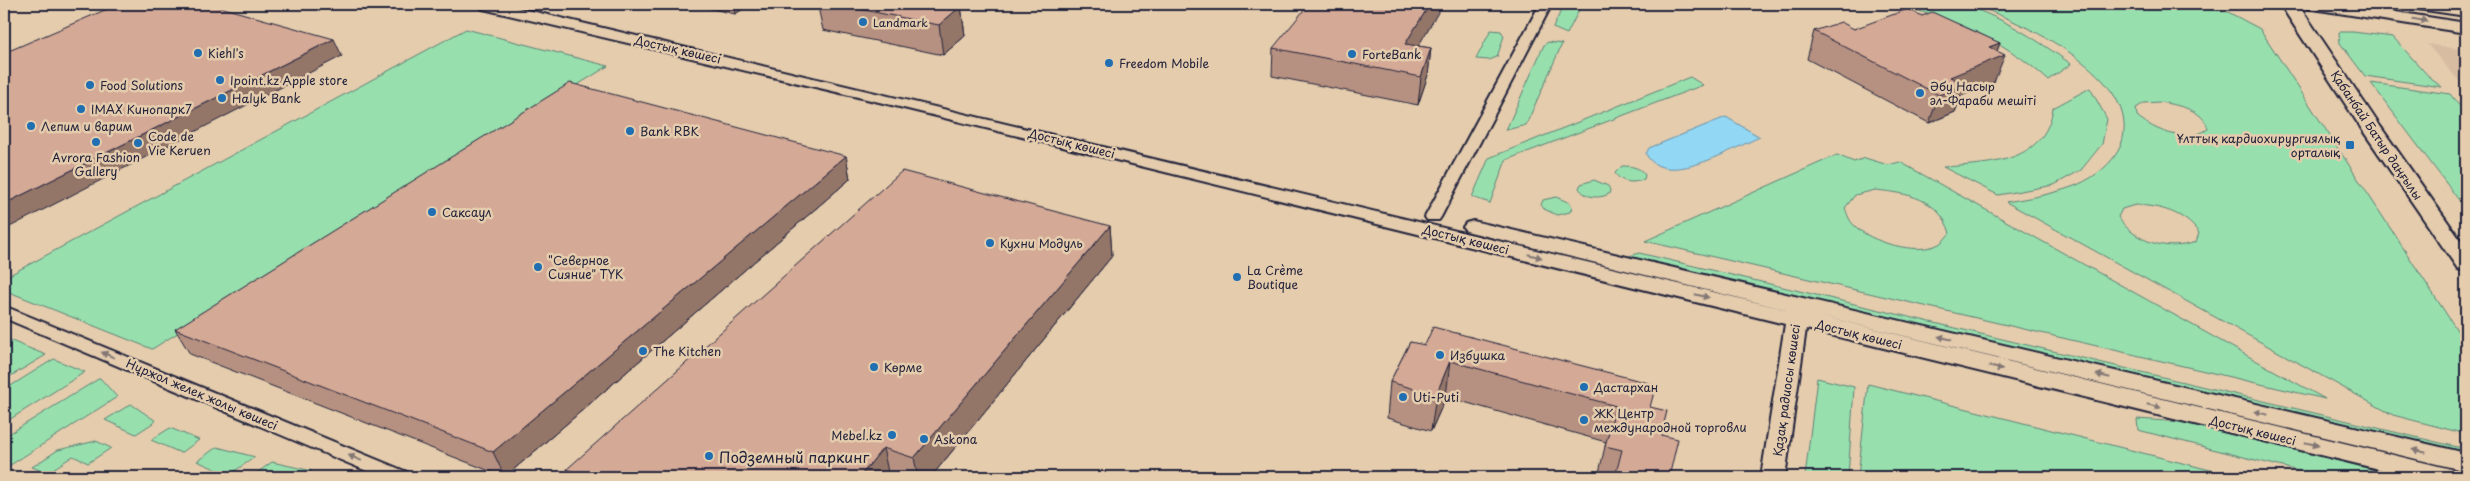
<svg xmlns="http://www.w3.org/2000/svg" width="2470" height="481" viewBox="0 0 2470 481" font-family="'Playpen Sans',sans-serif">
<rect width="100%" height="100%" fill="#e4ccad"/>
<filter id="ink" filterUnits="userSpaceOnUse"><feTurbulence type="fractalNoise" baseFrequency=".02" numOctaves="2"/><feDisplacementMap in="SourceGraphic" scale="10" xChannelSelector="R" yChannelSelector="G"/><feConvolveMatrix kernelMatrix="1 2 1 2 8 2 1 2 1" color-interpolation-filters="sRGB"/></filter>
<g filter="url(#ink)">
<path fill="#d7bca2" d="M2427,44L2466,50V89Z"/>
<path fill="#97e0ae" stroke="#5c8174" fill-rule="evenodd" d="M1564,4H1582L1567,34L1553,28Z
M1889,4C1909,4 1931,2 1951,4C1989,7 2040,42 2071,64L2048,80C2002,38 1949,16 1889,4Z
M1970,4H2196L2228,12L2260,29L2466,344V434L2393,415L2006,202C2030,198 2054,194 2077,185C2095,177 2113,164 2121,145C2146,77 2019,20 1970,4ZM2159,102C2177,105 2204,109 2208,129C2186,144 2155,131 2137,116L2136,108L2144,103ZM2135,205C2160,206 2184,212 2199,233L2196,242C2168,252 2134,242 2118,217L2122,209Z
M466,29L608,66L152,349L4,290V278Z
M1491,30L1501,31L1504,36L1497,57L1489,60L1476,59Z
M2353,32L2393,37L2431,79L2442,87L2365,76L2340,43L2339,32Z
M1548,42L1562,44L1526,125L1506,130L1544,45Z
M1690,77L1703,85L1506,160L1490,203L1472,197L1489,158Z
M2371,83L2450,94L2466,114V204L2458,199Z
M2090,88L2107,119L2102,144L2081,170L2054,185L1998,195L1943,167C1987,164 2045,164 2053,108Z
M1837,155L1854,162L1865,158L1888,165L1900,162L2325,399L1645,241ZM1875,190C1907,193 1939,198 1950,233C1947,236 1943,242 1939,244C1918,256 1869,242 1854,225C1849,221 1847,213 1845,208L1855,195Z
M1622,166C1631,166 1640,167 1645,175L1644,179C1634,184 1621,183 1615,173Z
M1594,180L1608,186L1610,190L1609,194C1599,199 1585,198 1579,188L1581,184Z
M1556,197L1570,203L1572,207L1570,212L1557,215L1544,209L1541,205L1543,200Z
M1639,253L2466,449V455L1888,320L1726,279L1626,257Z
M4,338L46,355L4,380Z
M54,359L85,372L4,423V390Z
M100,378L117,397L4,469V437Z
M1817,378L1854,387L1848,477H1805Z
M1868,384L2238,477H1858Z
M131,404L156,421L136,434L105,420Z
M2137,419L2182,422L2403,477H2322L2138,430Z
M170,428L199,440L181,453L151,440Z
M96,441L111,448L88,463L73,456L47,473L32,467L58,450Z
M217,447L255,457L229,475L197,461Z
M272,462L312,471L304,477H251Z"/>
<path fill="#92d7f3" stroke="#658fa9" d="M1726,117L1760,137C1733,148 1665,190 1646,154L1649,148Z"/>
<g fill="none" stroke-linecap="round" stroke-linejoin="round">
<g stroke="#22223b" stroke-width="4">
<path id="minor" d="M1540,4H1552L1441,217L1439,220H1427L1425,217Z
M4,306L407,472L410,477H381L4,318Z"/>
</g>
<g stroke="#22223b" stroke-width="4">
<path id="tertiary" d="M475,4H502L1788,310L1466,231L1463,227L1466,223L1473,221L2466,453V471L1809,313L2447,468L2456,471L2459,477H2411L1806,329L1785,477H1761L1785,324L879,102L483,9Z"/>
</g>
<g stroke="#22223b" stroke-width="4">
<path id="secondary" d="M2280,4H2298L2380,126L2466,248V271L2458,269L2361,128Z
M2304,4H2345L2466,23V33L2313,9L2307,8Z
M2409,4L2466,6V16L2418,9L2412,8Z"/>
</g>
<use href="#minor" fill="#e4ccad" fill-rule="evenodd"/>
<use href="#tertiary" fill="#e4ccad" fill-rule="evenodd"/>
<use href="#secondary" fill="#e4ccad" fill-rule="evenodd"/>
</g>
<path fill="#b69181" stroke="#22223b" d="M690,4H751L735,14Z
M812,4H949L961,6L965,36L943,55L823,30L818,7L813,6Z
M1922,16L2000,43L1997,51L1994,82L1961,96L1955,112L1929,123L1807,59L1814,31L1854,29Z
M1418,46L1431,48L1428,75L1418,105L1272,76L1273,48Z
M846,156L850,179L505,477L190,354L175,329Z
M1110,226L1112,256L931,477H570L567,469Z
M1410,342L1650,407L1661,435L1669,477H1598L1606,442L1446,397L1431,431L1387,418L1390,382Z"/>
<path fill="#947669" stroke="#22223b" d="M733,4H751L735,14Z
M1430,4H1443L1403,72L1405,44Z
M961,6L965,36L943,55L939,25Z
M334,39L342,56L4,230V204Z
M2000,43L1994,59L2005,55L1994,82L1961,96L1955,112L1929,123L1939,95L1950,77L1989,47Z
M1431,48L1428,75L1418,105L1421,77Z
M846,156L850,179L505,477L493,452Z
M1110,226L1112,256L931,477H918L914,458Z
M1450,361L1446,397L1431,431L1436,395Z
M883,448L889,477H863L862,474Z"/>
<path fill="#d4a996" stroke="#22223b" d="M119,4H209L334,39L4,204V53Z
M834,4H949L961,6L939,25Z
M1309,4H1430L1405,44L1431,48L1421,77L1273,48Z
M1908,9L1922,16L1932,12L2000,43L1989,47L2005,55L1950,77L1965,84L1939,95L1814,31L1841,22L1854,29Z
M570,83L846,156L493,452L175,329Z
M902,171L1110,226L914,458L883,448L862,474L866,477H587L567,469Z
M1433,327L1656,385L1650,407L1667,411L1661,435L1678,439L1669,477H1615L1622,450L1605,446L1616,406L1450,361L1436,395L1390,382L1410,342L1425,345Z"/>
<defs><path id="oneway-solid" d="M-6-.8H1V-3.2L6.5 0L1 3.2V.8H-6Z" transform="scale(1.25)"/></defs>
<g fill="#837774">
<use href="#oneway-solid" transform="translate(2420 20) rotate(9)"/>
<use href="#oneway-solid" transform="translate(1535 256) rotate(14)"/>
<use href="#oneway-solid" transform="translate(1702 296) rotate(13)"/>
<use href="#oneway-solid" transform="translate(1945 338) rotate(-167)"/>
<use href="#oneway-solid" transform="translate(108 355) rotate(-157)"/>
<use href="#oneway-solid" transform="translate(1996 368) rotate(14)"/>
<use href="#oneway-solid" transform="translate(2103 376) rotate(-167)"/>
<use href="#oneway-solid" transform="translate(2154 406) rotate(14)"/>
<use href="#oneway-solid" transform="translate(2261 413) rotate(-167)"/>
<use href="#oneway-solid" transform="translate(2312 444) rotate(14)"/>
<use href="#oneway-solid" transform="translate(2419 451) rotate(-167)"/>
<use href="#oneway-solid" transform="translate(355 458) rotate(-157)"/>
</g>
</g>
<g fill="#1f6fb2" stroke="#e4ccad" stroke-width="2">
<circle cx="863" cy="22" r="5"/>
<circle cx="198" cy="53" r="5"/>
<circle cx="1352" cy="54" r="5"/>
<circle cx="1109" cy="63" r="5"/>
<circle cx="220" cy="80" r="5"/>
<circle cx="90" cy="85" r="5"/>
<circle cx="1920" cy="93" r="5"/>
<circle cx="222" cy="98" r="5"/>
<circle cx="81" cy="109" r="5"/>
<circle cx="31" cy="126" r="5"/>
<circle cx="630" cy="131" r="5"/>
<circle cx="96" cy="142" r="5"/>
<circle cx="138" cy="143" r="5"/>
<rect x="2345" y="140" width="10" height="10" rx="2.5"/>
<circle cx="432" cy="212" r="5"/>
<circle cx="990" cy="243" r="5"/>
<circle cx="538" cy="267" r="5"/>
<circle cx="1237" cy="277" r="5"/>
<circle cx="643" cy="351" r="5"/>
<circle cx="1440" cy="355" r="5"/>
<circle cx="874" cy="367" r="5"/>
<circle cx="1584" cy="387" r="5"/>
<circle cx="1403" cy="397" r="5"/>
<circle cx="1584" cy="420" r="5"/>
<circle cx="892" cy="435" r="5"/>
<circle cx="924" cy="439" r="5"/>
<circle cx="709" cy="456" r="5"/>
</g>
<g text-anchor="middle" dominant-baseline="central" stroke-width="5" stroke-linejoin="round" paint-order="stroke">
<g font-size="11" fill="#22223b" stroke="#e4ccad" text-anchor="start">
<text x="873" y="22">Landmark</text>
</g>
<g font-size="12" fill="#22223b" stroke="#e4ccad">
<text transform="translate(678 49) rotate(13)">Достық көшесі</text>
<text transform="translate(2377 135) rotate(56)">Қабанбай Батыр даңғылы</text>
<text transform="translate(1072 143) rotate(14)">Достық көшесі</text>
<text transform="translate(1466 239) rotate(14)">Достық көшесі</text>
<text transform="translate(1859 334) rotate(14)">Достық көшесі</text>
<text transform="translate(1786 390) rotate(-82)">Қазақ радиосы көшесі</text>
<text transform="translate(202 394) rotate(23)">Нұржол желек жолы көшесі</text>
<text transform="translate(2253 430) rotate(14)">Достық көшесі</text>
</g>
<g font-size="12" fill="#22223b" stroke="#e4ccad" text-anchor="start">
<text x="208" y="53">Kiehl's</text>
<text x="1362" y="54">ForteBank</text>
<text x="1119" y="63">Freedom Mobile</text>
<text x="230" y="80">Ipoint.kz Apple store</text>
<text x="100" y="85">Food Solutions</text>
<text x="1930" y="86">Әбу Насыр<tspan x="1930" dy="14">әл-Фараби мешіті</tspan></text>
<text x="232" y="98">Halyk Bank</text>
<text x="91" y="109">IMAX Кинопарк7</text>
<text x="41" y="126">Лепим и варим</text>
<text x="640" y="131">Bank RBK</text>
<text x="148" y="136">Code de<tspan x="148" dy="14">Vie Keruen</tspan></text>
<text x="2340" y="138" text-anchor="end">Ұлттық кардиохирургиялық<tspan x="2340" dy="14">орталық</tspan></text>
<text x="96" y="157" text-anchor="middle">Avrora Fashion<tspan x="96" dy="14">Gallery</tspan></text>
<text x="442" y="212">Саксаул</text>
<text x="1000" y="243">Кухни Модуль</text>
<text x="548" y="260">"Северное<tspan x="548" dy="14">Cияние" ТҮК</tspan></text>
<text x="1247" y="270">La Crème<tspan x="1247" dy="14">Boutique</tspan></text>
<text x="653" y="351">The Kitchen</text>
<text x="1450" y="355">Избушка</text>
<text x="884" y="367">Көрме</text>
<text x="1594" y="387">Дастархан</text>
<text x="1413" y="397">Uti-Puti</text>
<text x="1594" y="413">ЖК Центр<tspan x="1594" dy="14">международной торговли</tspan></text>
<text x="882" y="435" text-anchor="end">Mebel.kz</text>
<text x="934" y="439">Askona</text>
</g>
<g font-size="15" fill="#22223b" stroke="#e4ccad" text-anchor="start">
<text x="719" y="456">Подземный паркинг</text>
</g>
</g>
<rect width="2470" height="481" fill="none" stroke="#e4ccad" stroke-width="20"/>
<rect x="10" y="10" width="2450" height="461" fill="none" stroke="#22223b" stroke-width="2" filter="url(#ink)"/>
</svg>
